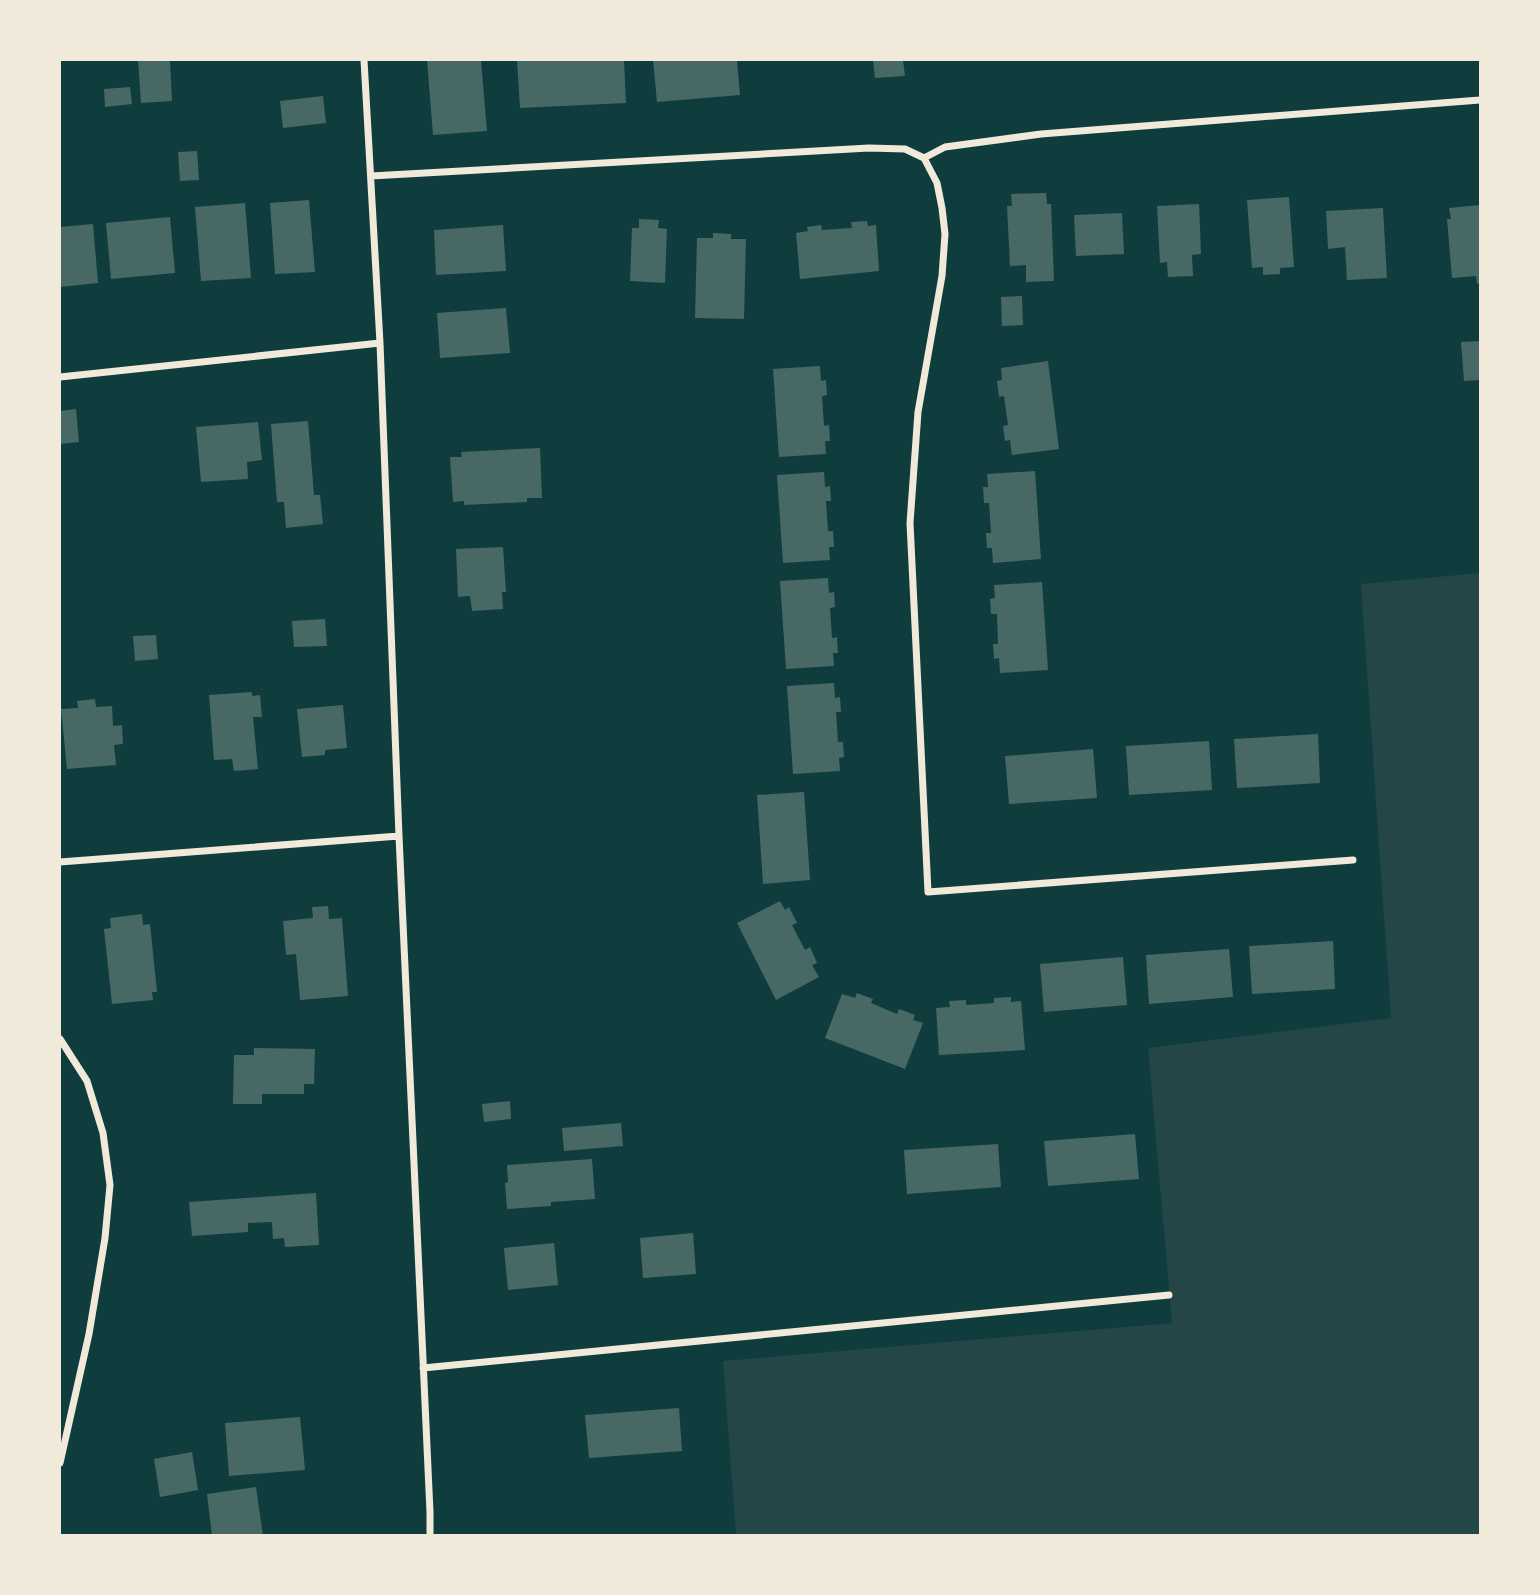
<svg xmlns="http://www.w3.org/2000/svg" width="1540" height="1595" viewBox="0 0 1540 1595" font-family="Montserrat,sans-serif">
<rect width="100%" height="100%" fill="#0f3d3e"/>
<path fill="#244646" d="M1480,573V1535H727L736,1534L723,1361L1172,1323L1148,1048L1391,1018L1361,584Z"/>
<path fill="#486865" d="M138,60H170L172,101L141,103Z
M427,60H481L487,131L433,135Z
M517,60H624L626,103L520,108Z
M653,60H737L740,95L657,102Z
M873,60H903L905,76L875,78Z
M130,87L132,104L105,107L104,89Z
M323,96L326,123L283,128L280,101Z
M197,151L199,180L180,181L178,152Z
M1046,193L1047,204H1051L1054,281L1026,282V265L1010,266L1007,206H1012L1011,194Z
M1289,197L1294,267L1280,268V274L1263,275V267L1252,268L1247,200Z
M309,200L315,272L275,274L270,203Z
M245,203L251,278L201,281L195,207Z
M1199,204L1201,254L1192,255L1193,276L1168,277L1167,262L1160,263L1157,206Z
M1480,205V283L1477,284L1476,276L1452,278L1447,219H1451L1449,208Z
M1383,208L1387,278L1347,280L1345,247L1328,249L1326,211Z
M1122,213L1124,254L1076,256L1074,215Z
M170,217L175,273L111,279L106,223Z
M639,219L659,220L658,228L667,229L665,283L630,281L632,228H639Z
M867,221L868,226L876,225L879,271L800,279L796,233L808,231L807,227L821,225L822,230L852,228L851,222Z
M93,224L98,283L60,287V227Z
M503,225L506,271L436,275L434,230Z
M713,233L731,234V239H746L744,319L695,318L697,238H713Z
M1022,296L1023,325L1002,326L1001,297Z
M506,308L510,353L440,358L437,313Z
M1480,341V380L1464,381L1461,342Z
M1048,361L1059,449L1012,455L1010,440L1005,441L1003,426L1008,425L1004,396L999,397L997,381L1002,380L1001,368Z
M820,366L821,381L826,380L827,395L822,396L824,426L829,425L830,441H825L826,454L779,457L773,369Z
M76,409L79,442L60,444V411Z
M308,421L314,495H320L323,524L286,528L284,502H277L271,424Z
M258,422L262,460L247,462L248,479L201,482L196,427Z
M540,448L542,498H527V502L464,505V501L453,502L450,457H462L461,452Z
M1035,471L1041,559L993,563L992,548H987L986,533H991L989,503H984L983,487H988L987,474Z
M824,472L825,487L830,486L831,501H826L828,531H833L834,547H829L830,560L783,563L777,475Z
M503,547L506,592H502L503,609L472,611L470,596L458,597L456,549Z
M828,578L829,593L834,592L835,607L830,608L832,638L837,637L838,653H833L834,666L786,669L780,581Z
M1042,582L1048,670L1000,673L999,658L994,659L993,644H998L997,614H991L990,599L995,598L994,585Z
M325,619L327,646L294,647L292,621Z
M156,635L158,659L135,661L133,636Z
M834,683L835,698L840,697L841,712H836L838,742H843L844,757L839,758L840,771L793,774L787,686Z
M252,692V696L260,695L262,717H253L258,769L234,771L232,759L214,760L209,695Z
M95,699L96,707L112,706L113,726L122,725L123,744L114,745L116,765L67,769L61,709L78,708L77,701Z
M343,705L347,748L325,750V755L302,757L297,709Z
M1318,734L1320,783L1237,788L1234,739Z
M1209,741L1212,790L1129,795L1126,746Z
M1093,749L1097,798L1009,804L1005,756Z
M804,792L810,880L763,884L757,795Z
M780,901L785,910L789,907L797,923L792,925L805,950L810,947L817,963L812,965L819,977L776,1000L737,923Z
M328,906L329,919L342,918L348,996L300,1000L296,954L286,955L283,921L313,918L312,907Z
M142,914L143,925L150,924L157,992H152L153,1000L112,1004L104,929L111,928L110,918Z
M1333,941L1335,989L1252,994L1249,946Z
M1229,949L1233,997L1149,1004L1146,955Z
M1123,957L1127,1005L1044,1012L1040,964Z
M857,993L873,999L871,1003L897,1014L899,1009L915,1015L913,1020L923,1023L905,1069L825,1038L842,994L855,998Z
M1011,997V1002L1021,1001L1025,1050L939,1055L936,1008L950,1007L949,1001L966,1000V1005L994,1003V998Z
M254,1048L315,1049L314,1084H304V1094H262V1104H233L234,1055H254Z
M510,1101L511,1119L484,1122L482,1104Z
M621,1123L623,1146L564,1151L562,1128Z
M1135,1134L1139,1179L1048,1186L1044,1141Z
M998,1144L1001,1187L907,1194L904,1150Z
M592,1159L595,1199L551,1202V1206L507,1209L505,1183L508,1182L507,1165Z
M316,1193L319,1245L285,1247L284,1238L273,1239L272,1222L248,1223V1232L192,1236L189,1202Z
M693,1233L696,1274L643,1278L640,1238Z
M554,1243L558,1285L508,1290L504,1248Z
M679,1408L682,1451L589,1458L585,1415Z
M300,1417L305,1470L229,1476L225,1423Z
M192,1452L198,1490L160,1497L154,1459Z
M256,1487L263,1536H212L207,1494Z"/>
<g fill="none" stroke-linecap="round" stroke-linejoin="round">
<path stroke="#f1e9da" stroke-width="7" d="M364,60L380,343L399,836L430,1512V1536
M924,158L937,183L942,208L945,234L942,276L918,412L910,523L928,892L1353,860
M371,176L869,148L905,149L924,158L945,147L1041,134L1480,100
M60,377L380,343
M60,862L399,836
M60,1039L87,1081L103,1133L110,1185L105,1238L89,1334L60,1463
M423,1368L1169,1295"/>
</g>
<rect width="1540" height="1595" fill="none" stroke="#f1e9da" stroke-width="122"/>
</svg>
